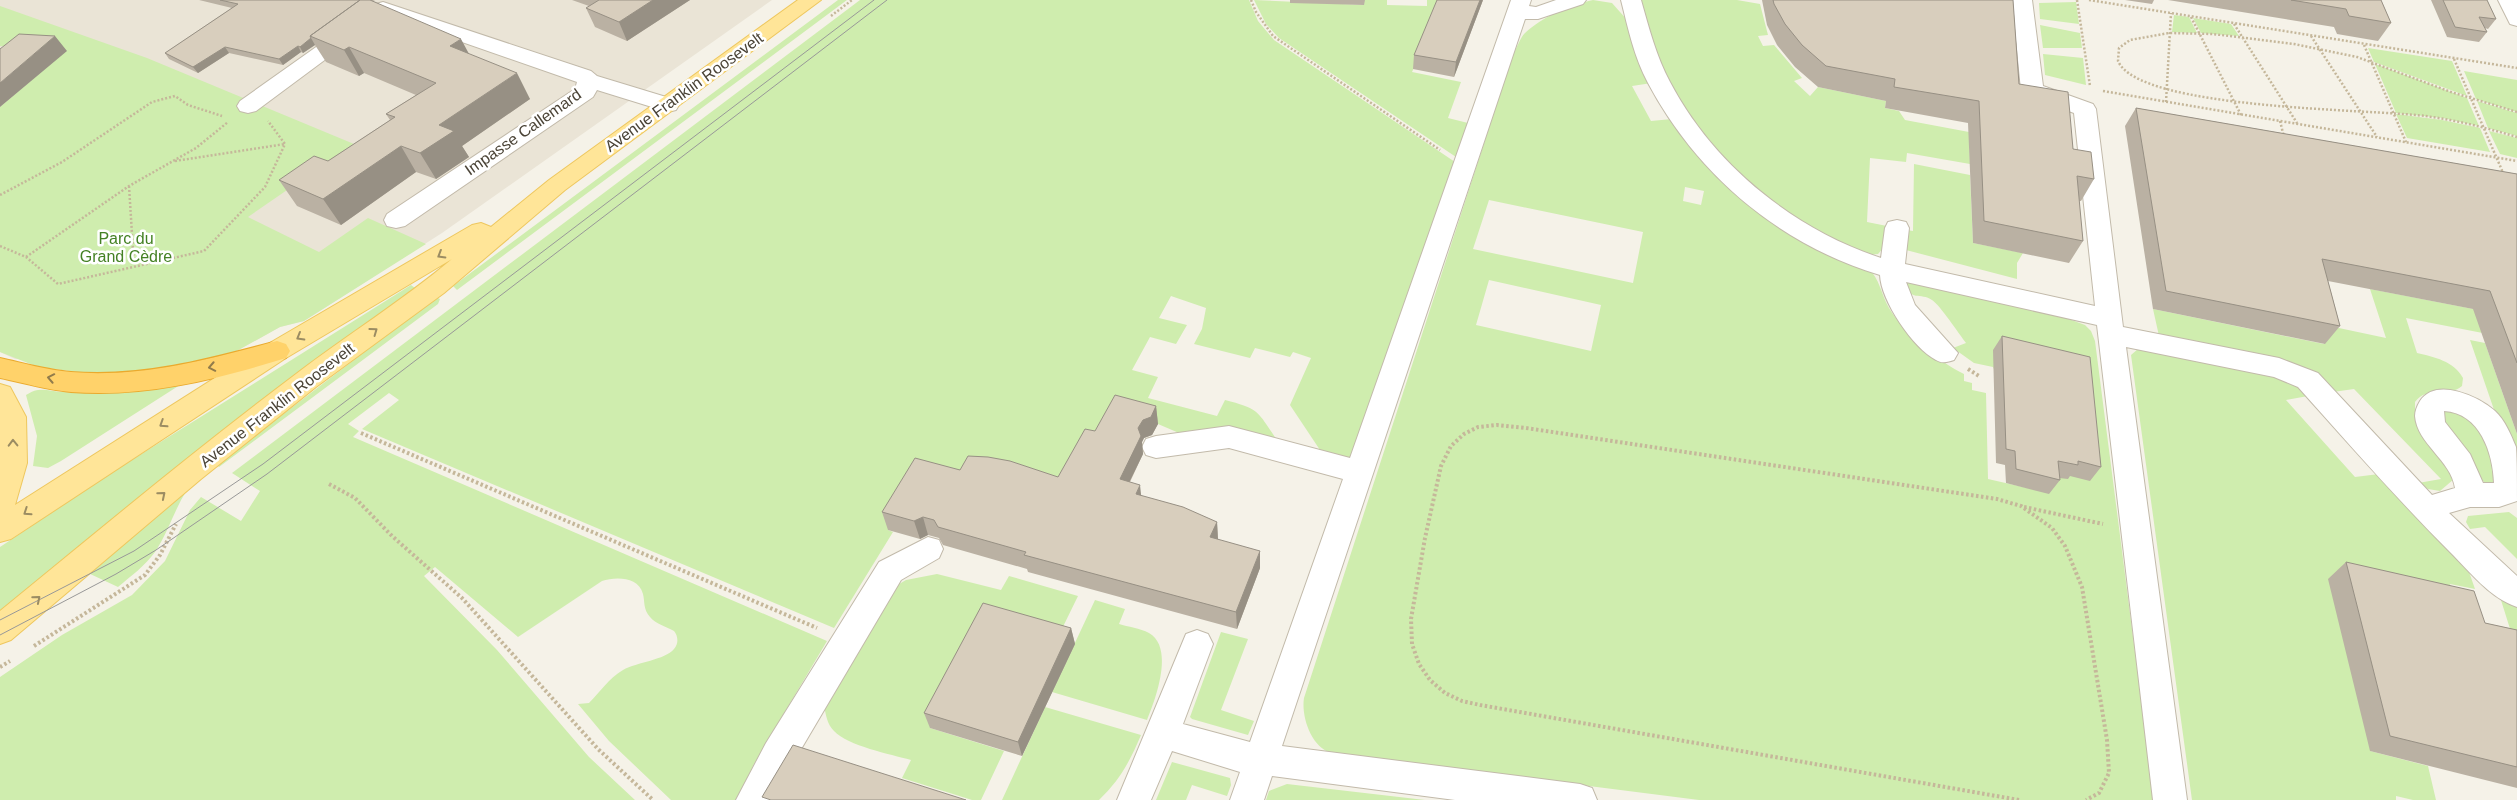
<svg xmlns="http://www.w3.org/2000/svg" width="2517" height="800" viewBox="0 0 2517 800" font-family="Helvetica,sans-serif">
<rect width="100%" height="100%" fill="#f5f2e8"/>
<path fill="#eae4d6" d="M0,0H772L442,233L304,321L280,327L233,353L15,359L0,352Z"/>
<path fill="#cfedae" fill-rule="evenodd" d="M838,0H847L457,290L453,286Z
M860,0H1249L1258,21L1274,40L1455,162L1349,461L1322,453L1290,405L1311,358L1293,352L1290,357L1255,348L1250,358L1194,344L1202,329L1206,308L1171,296L1159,318L1187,325L1176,344L1150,337L1132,370L1158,377L1148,398L1217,416L1225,400C1260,409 1257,411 1277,440L1186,436L1158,424L1069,480L888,530L893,532L834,628L362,429L399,400L389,393L348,424L359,431L353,437L827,641L754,764L737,800H671L609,741L578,704L589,703C601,691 608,679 623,670C637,662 665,660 674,649C679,643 678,636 674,631C665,626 656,624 650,617C643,609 645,602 643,594C638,576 615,577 602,581L518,637L435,567L424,576L497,650L589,757L635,800H0V677L62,635L132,595L165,561L190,510L201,497L241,521L260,491L232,473Z
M1254,0L1364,5V0H1387V5L1427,6V0H1445L1412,72L1461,82L1448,118L1468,123L1456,157L1279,38L1266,24Z
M1593,0L1612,3L1628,21L1652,83L1632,86L1651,121L1672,119L1700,154L1868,268C1880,279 1881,294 1889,308C1903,332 1939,362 1964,374V381L1972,383V390L1986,393L1988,479L2049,493L1993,367L1974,363L1953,348L1966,343C1959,334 1940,305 1932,300C1921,292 1909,302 1905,283L1909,281L2047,311L2085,325L2091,331L2095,341L2154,800H1699L1331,753C1311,747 1301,716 1304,698L1513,54C1517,48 1520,38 1525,33C1542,17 1570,5 1593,0ZM1685,187L1704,191L1701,205L1683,201ZM1489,200L1643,232L1633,283L1473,249ZM1489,280L1601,305L1591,351L1476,325Z
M1641,0H1737L1760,4L1768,35L1758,36L1763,46L1774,45L1802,78L1794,81L1810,96L1818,87L1886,101L1885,108L1899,111L1905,120L1969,132L1970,164L1907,153L1906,162L1870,158L1867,222L1887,226L1885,246L1878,254C1861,257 1843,244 1829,236C1750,198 1677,121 1649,37C1645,25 1643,12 1641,0Z
M2076,2L2079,24L2040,19L2039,3Z
M0,6L147,58L354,144L248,217L319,252L368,218L426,244L304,321L280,327L233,353L157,370L93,374L38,367L0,352V107L66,51L0,46Z
M2174,15L2189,17L2197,33L2172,32Z
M2193,18L2231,24L2239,36L2201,33Z
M2040,25L2080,33L2082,48H2043Z
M2368,48L2452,61L2467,96L2374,62Z
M2043,54L2083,58L2086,85L2045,75Z
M2375,64L2467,98L2479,126L2443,118L2396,113Z
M2464,71L2517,80V112L2476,99Z
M2477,101L2517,113V136L2488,128Z
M2396,114L2442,120L2480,128L2490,152L2407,138Z
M2489,131L2517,138V158L2500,154Z
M1914,164L1970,175L1973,243L2023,253L2017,263V279L1906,250L1907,230L1913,231Z
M411,285L415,288L223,430L0,613V547L119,468Z
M2370,289L2494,313L2503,337L2406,318L2417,353C2434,357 2454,361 2463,378L2462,386C2448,398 2427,385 2415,402V413L2454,479L2440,491L2428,489L2418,483L2441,479L2354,389L2333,392L2159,336L2153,309L2324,344L2320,324L2386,338Z
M436,297L440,299L438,304L219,467L217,465Z
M2470,340L2485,343L2517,434V463L2512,462Z
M2138,349L2292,381L2308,396L2286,400L2355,477L2379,474L2468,569L2475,589L2450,584L2454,607L2370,751L2428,766L2436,800H2413L2396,796V800H2192L2131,355Z
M183,383L61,461L48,468L33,466L37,436L26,395C40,386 46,391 63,392C103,395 143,388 183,383Z
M2453,408L2486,432L2496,484L2484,482L2441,427L2444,409Z
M187,490C174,510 168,533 155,552C145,566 131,576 118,587L88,573Z
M2509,512L2517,518V559L2485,527L2470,529L2466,522L2468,516Z
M937,574L1001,590L1009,576L1078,596L1057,639L930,728L1004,751L981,800H972L902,778L911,760C890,754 848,746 834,731C827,724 826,715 824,706L894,587L906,580Z
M2500,597L2517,606V651Z
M1095,600L1125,609L1119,624C1128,627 1140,628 1149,633C1175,648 1155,700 1147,720L1052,692Z
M1221,632L1248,639L1221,710L1254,721L1248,735L1192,719L1190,717Z
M1045,707L1141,735C1130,761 1120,780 1099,800H1002Z
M1172,762L1230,778L1231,785L1227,796L1192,785L1186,800H1156Z
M1287,784L1425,800H1266L1269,791Z"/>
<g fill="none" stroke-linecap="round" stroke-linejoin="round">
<g stroke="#c2baaa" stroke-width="2">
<path id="minor" d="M1511,0H1531L1529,6L1536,7L1556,0H1586L1583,4L1538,19H1525L1282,746L1580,784L1592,788L1597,800H1455L1272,776L1264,800H1230L1240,772L1172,751L1151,800H1117L1186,634L1197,630L1208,634L1213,644L1183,724L1250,742L1343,479L1229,448L1156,458L1146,455L1142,447L1146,439L1156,436L1229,426L1350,458Z
M1621,0H1641C1649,28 1656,56 1670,82C1713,164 1793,229 1881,258L1885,228L1888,222L1897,220L1906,222L1909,228L1905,264L2095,306L2074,113L2024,95L2021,90L2012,0H2032L2043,86L2093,104L2096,109L2123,327L2279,358L2318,373L2432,495L2455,488C2451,460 2417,444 2415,416C2415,411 2417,406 2420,401C2436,377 2478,396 2495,411C2505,420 2511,435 2516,447C2517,462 2517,485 2517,501L2499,507H2470L2449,513L2517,576V607C2490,598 2470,572 2450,552C2397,499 2348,443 2298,387L2274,377L2126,347L2187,800H2153L2097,325L1906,282L1915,305L1958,353L1954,360C1948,362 1942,364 1936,360C1913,348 1881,301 1880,275C1780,245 1697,175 1648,83C1634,57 1628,28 1621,0ZM2444,411C2480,413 2493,453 2494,483H2483L2470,454L2445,422Z
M2498,0H2517V26L2510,24Z
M383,2L591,71L597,76L676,100L679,105L676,110L668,112L597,90L593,97L405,226L396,228L387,226L384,220L387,214L575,89L577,82L376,12L373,8L376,4Z
M350,26L357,28L361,32L357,36L256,111L248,113L240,111L237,106L240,101L343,28Z
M928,537L939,540L943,549L939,558L901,580L771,800H736L766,743L879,562Z"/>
</g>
<g stroke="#eec75e" stroke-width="2">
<path id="major" d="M798,0H821L565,190L444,293L316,387L201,479L11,640L0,644V611C98,531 195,450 296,374C347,335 402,301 452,259L286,358L11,539L0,542V384L10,387L26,417L27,463L15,505L268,344L472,225L481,223L491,227L549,180Z"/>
</g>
<g stroke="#eaaa2e" stroke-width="2">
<path id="highway" d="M277,341L286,344L290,351L286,358C218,379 144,398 71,392C47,390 24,383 0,378V358C23,363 47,370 71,372C141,378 210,359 277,341Z"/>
</g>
<path stroke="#c5b79a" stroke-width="2.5" stroke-dasharray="2 2" stroke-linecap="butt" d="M1251,0L1256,12L1273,36L1440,150
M2077,0L2090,86
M2089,0L2517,68
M831,16L852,0
M2191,17L2241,115
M2234,24L2297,123
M2311,36L2377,137
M2364,45L2406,142
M2454,59L2504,175
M2103,91L2517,161
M2166,102L2171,13
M2517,112L2451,92L2357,57L2294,44L2213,34L2169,33L2130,40L2119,48L2118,61C2139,110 2372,109 2425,116C2456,120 2487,128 2517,137
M2280,121L2284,137
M175,161L285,144
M129,186L134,266
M0,195L62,162L152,102L175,96L188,105L222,116
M0,246L26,257L58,284L204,251L265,187L285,144L268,121
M26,257L129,186L196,148L228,122"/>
<path stroke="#c5b79a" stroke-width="4" stroke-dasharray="2.5 2.5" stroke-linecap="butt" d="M1968,369L1979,376
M361,433L817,628
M329,484L355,498L392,536L462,598L598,749L653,800
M2024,507L2103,524
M34,646L145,575L160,555L176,524
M0,667L10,661
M2019,800L1480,705L1462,701L1445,693L1430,680L1419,664L1412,644L1411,619L1425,538L1441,466L1451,446L1464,434L1478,427L1497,425L1526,428L1997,499L2021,506L2052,528L2065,546L2082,587L2107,740L2109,773L2099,793L2086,800"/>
<use href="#minor" fill="#fff" fill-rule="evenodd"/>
<use href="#major" fill="#ffe598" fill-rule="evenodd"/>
<use href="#highway" fill="#ffd26a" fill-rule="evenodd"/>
<path stroke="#989898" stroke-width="1" d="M0,620L134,551L263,464L874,0
M0,635L116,574L156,550L267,474L887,0"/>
</g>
<path fill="#bab1a3" d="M199,0H375L373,1L469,54L530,99L462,146L469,157L436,179L416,172L341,225L297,206L279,180L328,161L390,120L386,114L416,95L364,73L359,76L326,62L315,45L303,53L301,52L283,65L229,53L198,73L169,59L165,53L232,8Z
M572,0H690L627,41L595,27L586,8L589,6Z
M1290,0H1365L1364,5L1290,3Z
M1483,0L1454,77L1413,69L1414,55Z
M1762,0H2013L2019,84L2073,149L2094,179L2081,201H2079L2083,241L2069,263L1973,243L1968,123L1885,108L1886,101L1818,87L1795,67L1777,45L1767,25Z
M2125,0H2154L2152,4Z
M2168,0H2381L2391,23L2378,41L2337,34L2334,27Z
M2431,0H2487L2496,19L2488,29L2485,28L2487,32L2479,42L2447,37Z
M2136,108L2517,174V434L2473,309L2328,281L2340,326L2325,344L2153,309L2125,126Z
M2002,336L2101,467L2090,481L2070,476L2068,479L2059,478L2060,480L2049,494L2006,483L2005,465L1996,463L1993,350Z
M1156,406L1158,424L1152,435L1144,438L1142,442L1143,454L1130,482L1141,496L1217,522L1218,539L1260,568L1237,629L1028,572L1027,569L943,545L939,538L928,535L920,539L888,530L882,512L960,470L1058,477L1095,431Z
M2346,562L2485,623L2517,630V788L2370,751L2328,579Z
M1071,628L1075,644L1022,756L930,728L924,713Z"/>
<path fill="#979084" d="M653,0H690L627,41L619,22Z
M1480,0H1483L1454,77L1456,62Z
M55,36L67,51L0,107V83Z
M311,38L315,45L303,53L300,47Z
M461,39L475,65L450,46Z
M298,46L301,52L283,65L279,59Z
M225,47L229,53L198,73L193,67Z
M349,47L364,73L359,76L344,50Z
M517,73L530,99L462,146L469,157L436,179L420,153L439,125Z
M401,146L416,172L341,225L323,199Z
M1156,406L1158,424L1152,435L1144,438L1142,442L1143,454L1122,497L1120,479L1138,428L1143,420Z
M1140,485L1142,503L1136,494Z
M923,517L928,535L920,539L914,521Z
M1217,522L1218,540L1210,537Z
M1260,551V568L1237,629L1236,612Z
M1071,628L1075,644L1022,756L1018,742Z"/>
<path fill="#d8cebd" stroke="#979084" d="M220,0H360L310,36L311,38L300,47L298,46L279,59L225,47L193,67L165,53L238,4Z
M360,0H370L461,39L450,46L517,73L439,125L454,131L420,153L401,146L323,199L279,180L314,156L328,161L395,117L386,114L436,83L349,47L344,50L310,36Z
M599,0H653L619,22L586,8Z
M1437,0H1480L1456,62L1414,55Z
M1773,0H2013L2019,84L2068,92L2073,149L2091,152L2094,179L2077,176L2083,241L1984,221L1979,101L1894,87L1895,79L1826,66L1802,45L1785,24L1774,4Z
M2291,0H2381L2391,23L2349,16L2346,9Z
M2443,0H2487L2496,19L2479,17L2487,32L2455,27Z
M19,34L55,36L0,83V49Z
M2136,108L2517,174V363L2490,291L2322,259L2340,326L2166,291Z
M2002,336L2090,357L2101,467L2078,461V465L2058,461L2060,480L2016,469L2015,451L2006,449Z
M1115,395L1156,406L1151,417L1143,420L1138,428L1141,436L1120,479L1140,485L1136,494L1183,507L1217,522L1210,537L1260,551L1236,612L1024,555L1026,552L938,527L934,520L923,517L914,521L882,512L915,458L960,470L968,456L988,457L1010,461L1058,477L1085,429L1095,431Z
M2346,562L2474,591L2485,623L2517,630V767L2390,736Z
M983,603L1071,628L1018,742L924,713Z
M793,745L966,800H771L762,797Z"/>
<defs><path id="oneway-chevron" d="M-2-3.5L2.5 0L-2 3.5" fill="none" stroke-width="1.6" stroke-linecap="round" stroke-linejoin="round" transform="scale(1.25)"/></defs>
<g stroke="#9b8c62">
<use href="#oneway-chevron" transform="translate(441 255) rotate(149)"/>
<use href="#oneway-chevron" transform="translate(374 331) rotate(-36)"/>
<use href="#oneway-chevron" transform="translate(300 337) rotate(150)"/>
<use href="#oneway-chevron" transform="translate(163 424) rotate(147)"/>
<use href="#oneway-chevron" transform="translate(13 443) rotate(-91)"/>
<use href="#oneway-chevron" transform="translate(162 495) rotate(-40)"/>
<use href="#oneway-chevron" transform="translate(27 512) rotate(146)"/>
<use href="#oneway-chevron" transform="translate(37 599) rotate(-40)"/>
</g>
<g stroke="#927c4b">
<use href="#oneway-chevron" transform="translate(212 367) rotate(169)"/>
<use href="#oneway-chevron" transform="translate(51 378) rotate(-169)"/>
</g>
<g text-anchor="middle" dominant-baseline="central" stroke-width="5" stroke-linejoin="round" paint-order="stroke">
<g font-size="16" fill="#4a4336" stroke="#fff">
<text transform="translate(684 92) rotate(-36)">Avenue Franklin Roosevelt</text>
<text transform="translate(523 132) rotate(-35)">Impasse Callemard</text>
<text transform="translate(277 405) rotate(-38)">Avenue Franklin Roosevelt</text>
</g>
<g font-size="16" fill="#448124" stroke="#fff">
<text x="126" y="238">Parc du<tspan x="126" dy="18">Grand Cèdre</tspan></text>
</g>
</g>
</svg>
